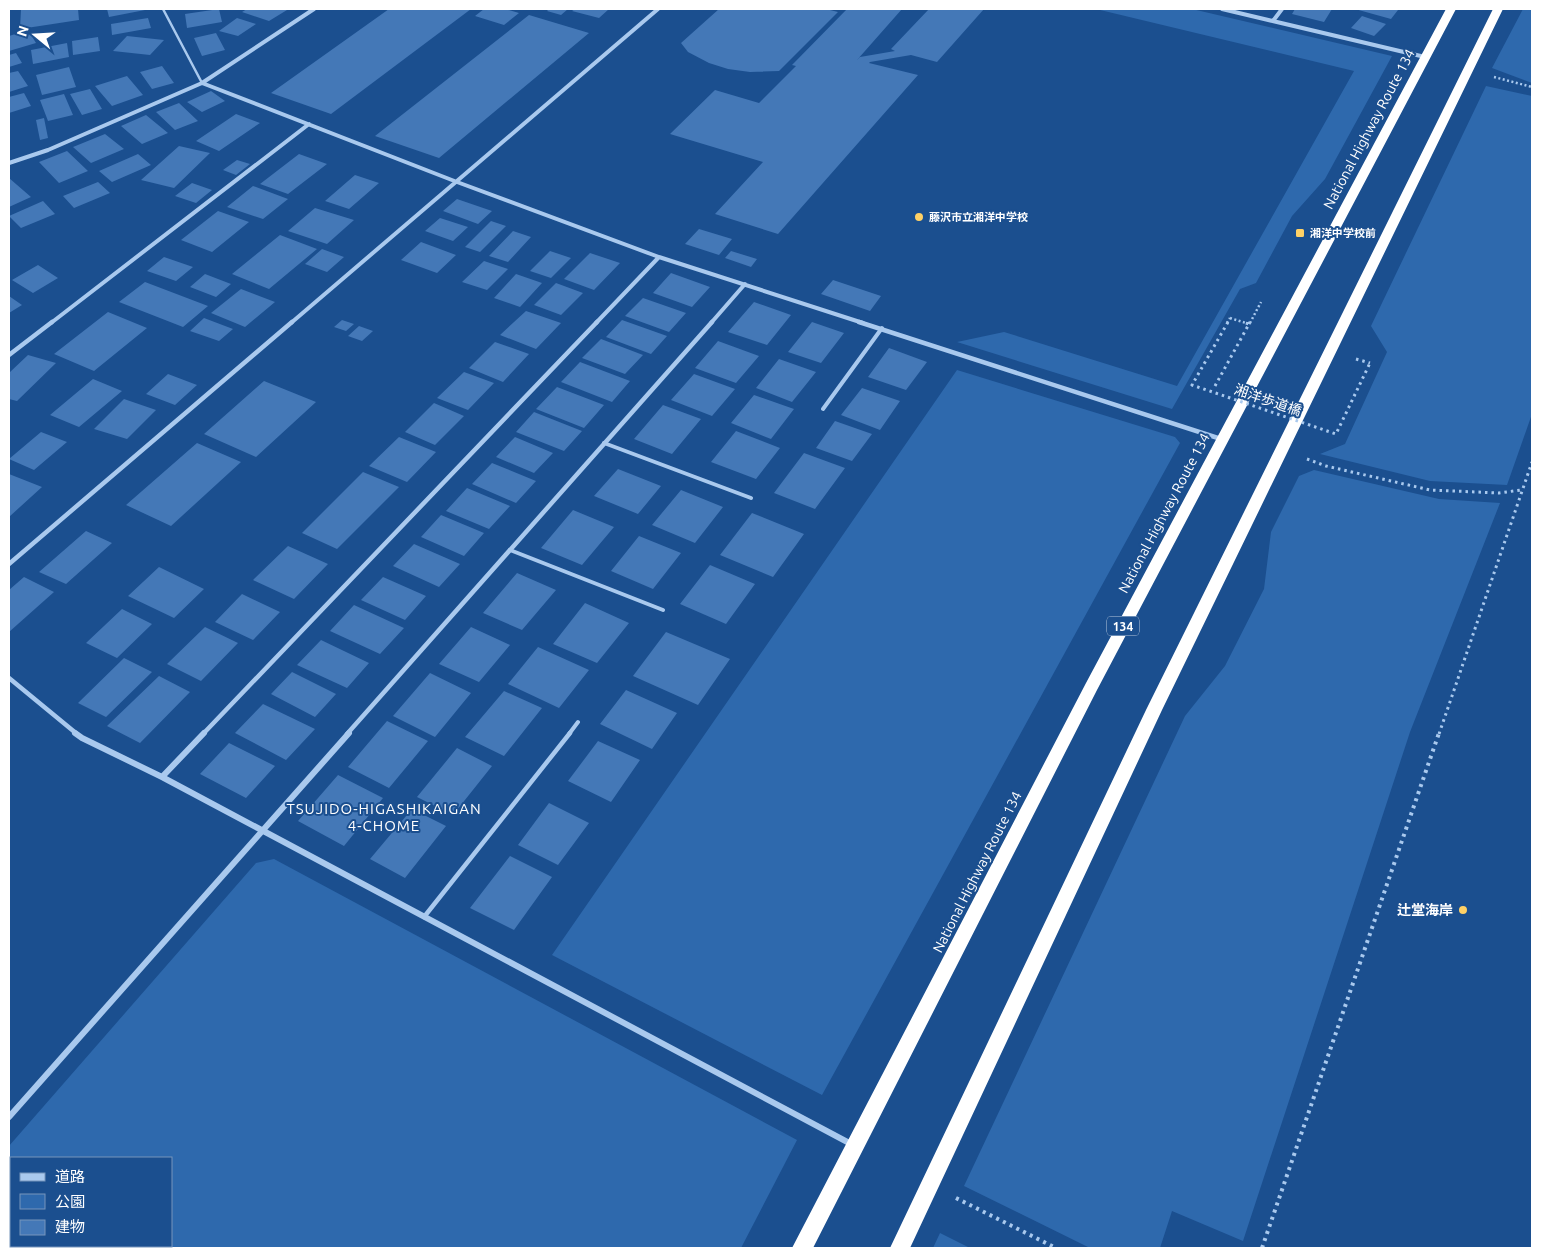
<svg xmlns="http://www.w3.org/2000/svg" width="1541" height="1257" viewBox="0 0 1541 1257" font-family="Ubuntu,'Noto Sans JP',sans-serif">
<rect width="100%" height="100%" fill="#1b4f8f"/>
<path fill="#2e69ad" fill-rule="evenodd" d="M1096,9H1192L1392,56L1325,179L1292,216L1256,283L1240,289L1172,409L957,342L1004,332L1177,386L1354,71Z
M1523,9H1532V83L1492,68Z
M1486,86L1532,96V414L1507,485L1430,481L1320,454L1345,444L1387,352L1371,326Z
M957,370L1175,437L1180,443L822,1095L552,955Z
M1314,470L1439,499L1500,503L1410,732L1243,1241L1172,1211L1160,1248H1090L964,1186L1185,716L1225,666L1264,589L1271,532L1299,476Z
M274,859L797,1140L741,1248H9V1146L256,863ZM171,1158V1246H11V1158Z
M940,1233L970,1248H933Z"/>
<path fill="#4478b7" d="M21,9H78L79,20L20,29Z
M107,9H145V10L109,17Z
M219,9L222,22L187,28L185,14Z
M247,9H284L287,10L269,21L242,12Z
M389,9H471L331,114L271,93Z
M484,9H505L519,13L504,25L475,16Z
M549,9H568L561,15L547,11Z
M575,9H609L599,18L572,11Z
M719,9H826L838,12L779,71L750,72L728,69L709,63L688,52L681,43Z
M847,9H902L857,60L860,57L895,51L891,49L929,9H984L937,62L911,55L870,62L869,63L918,75L778,234L715,214L763,162L670,134L715,90L759,103L796,66L792,65Z
M1295,9H1332L1324,22L1292,14Z
M1355,9H1394L1398,10L1391,19Z
M529,15L589,33L439,158L375,136Z
M1362,16L1386,24L1374,36L1351,28Z
M148,18L151,28L112,35L111,24Z
M237,18L256,24L238,36L219,31Z
M28,30L36,43L9,51V36Z
M216,33L225,50L202,56L194,38Z
M127,36L164,40L150,55L113,51Z
M98,37L100,51L73,55L72,41Z
M67,43L69,57L33,64L31,50Z
M16,53L22,63L9,67V55Z
M162,66L174,83L152,89L140,72Z
M69,67L76,87L42,95L36,75Z
M18,71L28,86L9,92V73Z
M127,76L143,95L112,106L95,86Z
M90,89L102,109L82,115L70,94Z
M211,91L225,101L202,112L187,102Z
M24,93L31,106L9,113V97Z
M64,94L73,115L48,121L40,100Z
M179,103L198,121L175,130L156,112Z
M236,114L260,123L219,151L196,141Z
M146,115L168,133L142,144L121,126Z
M44,118L48,138L40,140L36,120Z
M105,134L124,149L91,163L73,147Z
M179,146L210,153L174,188L141,180Z
M67,151L88,171L59,183L39,162Z
M138,154L151,165L112,182L99,171Z
M299,154L327,164L288,194L260,184Z
M237,160L250,164L236,175L223,170Z
M355,175L379,183L349,209L325,201Z
M9,178L31,197L9,207Z
M98,182L110,193L74,208L63,196Z
M192,183L212,190L196,203L175,196Z
M253,186L288,199L263,219L227,207Z
M457,199L492,211L478,224L443,211Z
M43,201L55,214L21,228L9,216Z
M315,208L354,220L327,244L288,231Z
M218,211L249,222L212,252L181,240Z
M440,218L468,227L453,241L425,231Z
M491,221L506,226L480,252L465,247Z
M699,229L732,239L719,255L685,244Z
M513,231L531,237L508,262L489,256Z
M280,235L317,249L269,289L232,274Z
M421,242L456,255L437,273L401,260Z
M322,249L344,257L327,272L305,264Z
M550,251L571,258L551,278L530,271Z
M731,251L757,259L751,267L725,258Z
M590,253L620,263L594,290L564,279Z
M164,257L193,267L176,281L147,271Z
M484,261L508,269L487,290L462,282Z
M38,265L58,278L33,293L12,280Z
M671,273L710,287L692,307L653,293Z
M205,274L231,284L216,297L190,287Z
M516,274L542,283L520,307L494,298Z
M833,280L881,296L870,311L821,294Z
M145,282L208,306L183,327L119,302Z
M556,283L583,293L561,315L534,305Z
M241,289L275,302L245,327L211,313Z
M9,296L22,305L9,313Z
M643,298L686,313L669,332L625,316Z
M754,302L791,315L767,345L728,332Z
M526,311L561,323L536,349L500,335Z
M108,312L147,328L94,371L54,354Z
M204,318L233,329L219,341L190,331Z
M342,320L354,324L346,331L334,327Z
M622,320L667,336L651,354L606,337Z
M812,322L844,333L821,363L788,352Z
M359,326L373,331L362,341L348,336Z
M601,339L643,355L625,374L582,358Z
M718,341L759,356L736,383L695,368Z
M495,342L529,354L503,382L469,368Z
M889,348L927,362L906,390L868,377Z
M28,355L56,363L17,401L9,399V373Z
M779,359L816,372L792,402L756,388Z
M580,362L630,381L612,402L561,382Z
M464,372L494,383L468,410L437,398Z
M168,374L197,385L175,405L146,394Z
M694,374L735,389L712,416L671,400Z
M93,379L122,391L79,427L50,415Z
M264,381L316,402L256,457L204,434Z
M557,387L604,405L584,428L536,409Z
M862,388L900,401L880,430L841,415Z
M754,395L794,409L771,439L731,423Z
M124,399L156,410L127,439L94,429Z
M434,403L464,416L435,445L405,432Z
M663,405L701,419L672,454L634,439Z
M534,412L582,431L564,451L516,432Z
M835,421L872,434L852,461L816,448Z
M736,431L780,448L756,479L711,462Z
M41,432L67,442L34,470L9,459Z
M399,437L436,452L407,482L369,466Z
M515,437L553,453L534,473L496,457Z
M197,443L241,462L171,526L126,505Z
M804,453L845,468L815,509L774,493Z
M492,463L536,481L516,503L472,484Z
M618,469L661,486L638,514L594,496Z
M363,472L399,487L337,549L302,533Z
M9,474L42,487L9,517Z
M467,488L510,506L489,529L446,511Z
M681,490L723,507L695,543L652,525Z
M573,510L614,527L582,565L541,548Z
M752,513L804,534L773,577L720,555Z
M441,515L484,533L464,556L421,537Z
M86,531L112,543L66,584L39,572Z
M639,536L681,553L653,589L611,571Z
M414,544L460,564L439,587L393,566Z
M288,546L328,564L294,599L253,580Z
M710,565L755,584L726,624L680,604Z
M159,567L204,589L174,618L128,596Z
M517,573L556,590L522,630L483,613Z
M24,577L54,592L9,632V590Z
M383,577L426,596L405,620L361,600Z
M242,594L280,612L253,640L215,622Z
M585,603L629,623L597,663L553,644Z
M354,605L404,628L380,654L330,631Z
M122,609L152,624L117,658L86,643Z
M205,627L238,643L201,681L167,664Z
M471,627L510,645L479,682L439,664Z
M666,632L730,659L698,705L633,676Z
M321,640L369,663L347,688L297,665Z
M538,647L589,670L559,708L508,684Z
M124,658L152,672L106,717L78,703Z
M292,672L336,694L315,717L271,694Z
M430,673L471,693L435,737L393,716Z
M159,676L190,692L140,743L107,726Z
M626,690L677,713L652,749L600,724Z
M504,691L542,708L504,756L465,737Z
M263,704L315,729L286,760L235,733Z
M387,721L428,741L389,788L348,767Z
M598,741L640,760L611,802L568,781Z
M229,743L275,766L246,798L200,774Z
M457,748L492,766L453,815L417,797Z
M338,775L383,798L344,846L298,821Z
M549,803L589,823L558,865L518,845Z
M412,809L446,826L405,878L370,859Z
M510,856L552,877L514,930L470,908Z"/>
<g fill="none" stroke-linecap="round" stroke-linejoin="round">
<path stroke="#a9c9ee" stroke-width="2.5" stroke-dasharray="2 2.5" stroke-linecap="butt" d="M1494,77L1532,87
M1230,318L1246,323
M1250,323L1261,302"/>
<path stroke="#a9c9ee" stroke-width="3" stroke-dasharray="2.5 4" stroke-linecap="butt" d="M1249,324L1250,322
M1356,359L1370,363
M1215,386L1249,324L1242,322
M1307,459L1326,466L1430,490L1499,493L1521,490
M1439,734L1532,462"/>
<path stroke="#a9c9ee" stroke-width="4" stroke-dasharray="3 4.5" stroke-linecap="butt" d="M956,1198L1056,1248
M1262,1248L1439,733"/>
<path stroke="#a9c9ee" stroke-width="2.5" d="M163,9L202,83"/>
<path stroke="#a9c9ee" stroke-width="4" d="M823,409L882,328
M604,443L751,498
M510,550L663,610
M569,734L578,722"/>
<path stroke="#a9c9ee" stroke-width="4.5" d="M424,917L570,733"/>
<path stroke="#a9c9ee" stroke-width="4" d="M1222,9L1425,57
M1273,21L1282,9
M202,83L457,182L659,257L863,323
M9,163L48,150L202,83L314,9
M51,323L309,124
M291,323L658,9
M596,323L659,257
M711,323L745,284"/>
<path stroke="#a9c9ee" stroke-width="4.5" d="M859,322L1221,439
M9,355L52,322
M9,564L292,322
M9,678L77,734
M203,734L597,322
M347,734L712,322"/>
<path stroke="#a9c9ee" stroke-width="6" d="M75,733L82,738L162,777L853,1145
M162,777L204,733
M9,1117L349,733"/>
<path fill="#fff" fill-rule="evenodd" d="M1446,9H1456L1097,690L813,1248H792L1086,683Z
M1493,9H1503L1162,710L910,1248H890L1146,710Z"/>
<path stroke="#a9c9ee" stroke-width="2.5" stroke-dasharray="2 2.5" stroke-linecap="butt" d="M1227,323L1230,318"/>
<path stroke="#a9c9ee" stroke-width="3" stroke-dasharray="2.5 4" stroke-linecap="butt" d="M1228,322L1192,385L1336,434L1370,363"/>
</g>
<g fill="#ffd166" stroke="#1b4f8f" stroke-width="2">
<circle cx="919" cy="217" r="5"/>
<rect x="1295" y="228" width="10" height="10" rx="2.5"/>
<circle cx="1463" cy="910" r="5"/>
</g>
<g text-anchor="middle" dominant-baseline="central" stroke-width="4" stroke-linejoin="round" paint-order="stroke">
<g font-size="11" font-weight="bold" fill="#fff" stroke="#1b4f8f" text-anchor="start">
<text x="929" y="217">藤沢市立湘洋中学校</text>
<text x="1310" y="233">湘洋中学校前</text>
</g>
<rect fill="#1b4f8f" stroke="#bbcadd" stroke-width="1" x="1107" y="616.5" width="32" height="19" rx="4"/>
<g font-size="12" font-weight="bold" fill="#fff">
<text x="1123" y="626">134</text>
</g>
<g font-size="14" fill="#fff" stroke="#1b4f8f">
<text transform="translate(1369 129) rotate(-62)">National Highway Route 134</text>
<text transform="translate(1268 400) rotate(19)">湘洋歩道橋</text>
<text transform="translate(1164 513) rotate(-62)">National Highway Route 134</text>
<text transform="translate(977 872) rotate(-63)">National Highway Route 134</text>
</g>
<g font-size="14" font-weight="bold" fill="#fff" stroke="#1b4f8f" text-anchor="end">
<text x="1453" y="910">辻堂海岸</text>
</g>
<g font-size="15" letter-spacing="1" fill="#fff" stroke="#1b4f8f">
<text x="384" y="808">TSUJIDO-HIGASHIKAIGAN<tspan x="384" dy="17">4-CHOME</tspan></text>
</g>
</g>
<rect width="1541" height="1257" fill="none" stroke="#ffffff" stroke-width="20"/>
<rect x="10" y="1157" width="162" height="90" fill="#1b4f8f" stroke="#7695bc"/>
<rect x="20" y="1173" width="25" height="8" fill="#a9c9ee" stroke="#7695bc"/>
<text x="55" y="1182" font-size="15" fill="#ffffff">道路</text>
<rect x="20" y="1194" width="25" height="15" fill="#2e69ad" stroke="#7695bc"/>
<text x="55" y="1207" font-size="15" fill="#ffffff">公園</text>
<rect x="20" y="1220" width="25" height="15" fill="#4478b7" stroke="#7695bc"/>
<text x="55" y="1232" font-size="15" fill="#ffffff">建物</text>
<g transform="translate(35 35) rotate(288)" stroke="#1b4f8f" stroke-width="4" paint-order="stroke">
<path d="M0-4L9 19L0 12L-9 19Z" fill="#ffffff"/>
<text y="-8" font-size="14" font-weight="bold" text-anchor="middle" fill="#ffffff">N</text>
</g>
</svg>
